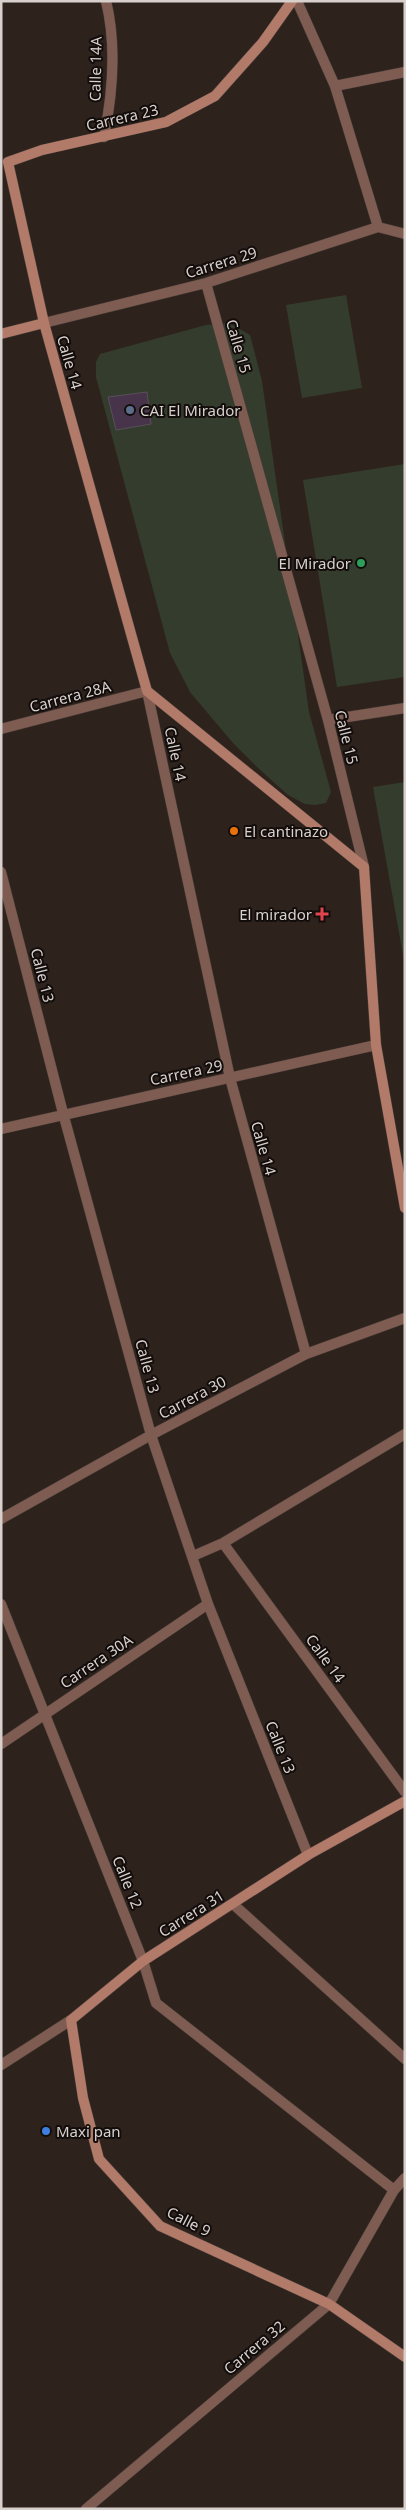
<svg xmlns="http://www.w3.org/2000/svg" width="406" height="2510" viewBox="0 0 406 2510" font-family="'Noto Sans',sans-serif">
<rect width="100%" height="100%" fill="#2e221d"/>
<path fill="#343d2d" d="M346,295L362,388L302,398L286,305Z
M229,323L250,335L262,381L309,712L331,792L326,803L315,805L305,804L288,795L257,767L233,743L190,692L170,653L96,377V362L100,354L206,325Z
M405,464V677L337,687L303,480Z
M405,782V966L373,787Z"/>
<path fill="#47344b" stroke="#584f59" d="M147,392L151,424L116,430L108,397Z"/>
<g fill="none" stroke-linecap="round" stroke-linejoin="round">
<g stroke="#493e39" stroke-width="11">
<path id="street" d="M297,1L335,86L378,227
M335,86L405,72
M104,137C113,92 117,46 106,1
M206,283L328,720L364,867
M44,323L206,283L378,227L405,234
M328,720L405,708
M1,729L147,691L230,1078L306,1354
M1,872L63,1113L151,1435L208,1604L308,1855
M1,1129L376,1045
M1,1519L151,1435L306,1354L405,1318
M223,1543L405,1792
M193,1556L223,1543L405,1434
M1,1604L143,1961L156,2003L394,2190
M1,1744L208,1604
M233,1904L405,2059
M1,2065L71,2020
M86,2509L329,2304L394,2190L405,2178"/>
</g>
<g stroke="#493e39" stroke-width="11">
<path id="secondary" d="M292,1L263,42L215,96L166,122L42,150L8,162L44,323L147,691L364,867L376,1045L405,1208
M1,334L44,323
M405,1801L308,1855L143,1961L71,2020L83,2098L99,2159L160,2226L329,2304L405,2357"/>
</g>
<use href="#street" stroke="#7e5c51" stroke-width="10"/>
<use href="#secondary" stroke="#b17a69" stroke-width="10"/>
</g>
<circle fill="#5c6f8a" stroke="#120d0b" stroke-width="2" cx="130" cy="410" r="5"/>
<circle fill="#2e9e5b" stroke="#120d0b" stroke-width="2" cx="361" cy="563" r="5"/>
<circle fill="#e8710a" stroke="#120d0b" stroke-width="2" cx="234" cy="831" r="5"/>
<path fill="#e0444e" stroke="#120d0b" stroke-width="2" d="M319.5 906.5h5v5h5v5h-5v5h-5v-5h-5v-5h5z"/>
<circle fill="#3f7fe0" stroke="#120d0b" stroke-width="2" cx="46" cy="2131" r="5"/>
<g text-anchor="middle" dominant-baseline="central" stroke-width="4" stroke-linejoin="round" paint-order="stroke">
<g font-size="15" fill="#d8d0cd" stroke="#120d0b">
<text transform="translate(95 69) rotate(-89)">Calle 14A</text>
<text transform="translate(122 117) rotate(-13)">Carrera 23</text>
<text transform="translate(221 262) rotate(-17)">Carrera 29</text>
<text transform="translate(239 346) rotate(74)">Calle 15</text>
<text transform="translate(70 362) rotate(74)">Calle 14</text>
<text transform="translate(70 696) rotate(-15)">Carrera 28A</text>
<text transform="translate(347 737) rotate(76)">Calle 15</text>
<text transform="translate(176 754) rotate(78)">Calle 14</text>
<text transform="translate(43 975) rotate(76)">Calle 13</text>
<text transform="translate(186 1072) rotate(-12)">Carrera 29</text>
<text transform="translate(264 1148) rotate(74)">Calle 14</text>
<text transform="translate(148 1366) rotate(75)">Calle 13</text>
<text transform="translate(192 1397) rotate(-28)">Carrera 30</text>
<text transform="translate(326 1658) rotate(54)">Calle 14</text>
<text transform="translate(96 1661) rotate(-34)">Carrera 30A</text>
<text transform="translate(281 1747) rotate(68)">Calle 13</text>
<text transform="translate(128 1882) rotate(68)">Calle 12</text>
<text transform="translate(191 1913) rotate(-32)">Carrera 31</text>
<text transform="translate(189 2221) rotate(27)">Calle 9</text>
<text transform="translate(254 2347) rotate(-40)">Carrera 32</text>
</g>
<g font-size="15" fill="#d8d0cd" stroke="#120d0b" text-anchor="start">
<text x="140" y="410">CAI El Mirador</text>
<text x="351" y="563" text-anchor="end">El Mirador</text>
<text x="244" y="831">El cantinazo</text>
<text x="312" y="914" text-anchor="end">El mirador</text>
<text x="56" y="2131">Maxi pan</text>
</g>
</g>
<rect width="406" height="2510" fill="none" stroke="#d8d0cd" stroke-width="5"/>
</svg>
